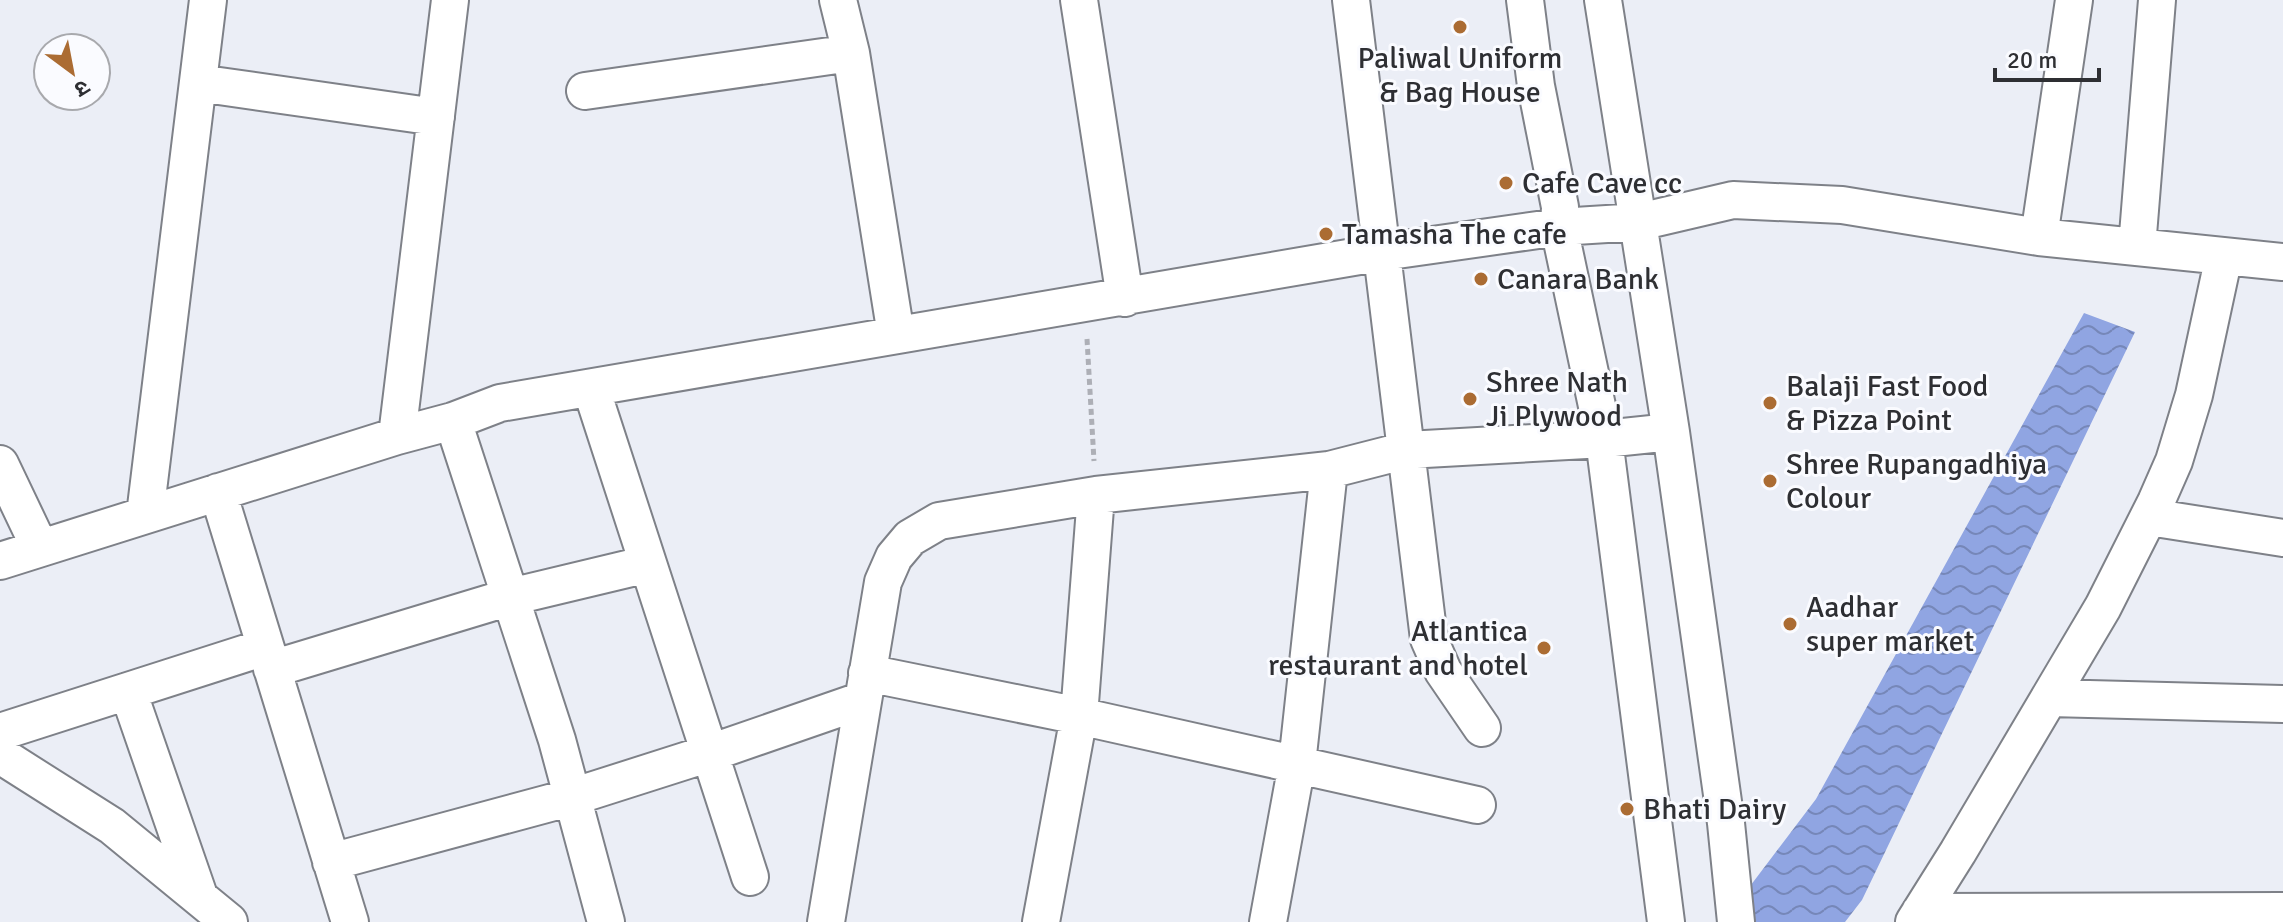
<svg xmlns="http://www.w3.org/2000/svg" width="2283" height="922" viewBox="0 0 2283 922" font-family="Signika,'Noto Sans Devanagari',sans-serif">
<defs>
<pattern id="water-waves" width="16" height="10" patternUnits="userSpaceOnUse" patternTransform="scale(2)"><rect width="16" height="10" fill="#90a5e2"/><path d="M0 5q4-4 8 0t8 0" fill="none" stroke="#7687b8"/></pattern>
</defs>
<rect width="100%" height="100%" fill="#ebeef6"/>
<path fill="url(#water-waves)" d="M2084,313L2135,332L1862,900L1845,922H1723L1816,799Z"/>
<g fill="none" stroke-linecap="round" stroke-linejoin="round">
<g stroke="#7e8188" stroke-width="40">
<path id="minor" d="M838,0L851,53L896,335
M1079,0L1125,298
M1351,0L1429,639L1443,671L1482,728
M1525,0L1536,86L1560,207L1559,227L1604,439L1666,922
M1603,0L1671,432L1726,823L1736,922
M198,83L436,117
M585,91L851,53
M2039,237L2074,0
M2137,247L2157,0
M591,388L750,877
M453,421L557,740L606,922
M397,436L450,0
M0,464L40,548
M218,492L350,922
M145,515L208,0
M2149,517L2283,538
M0,561L397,436L453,421L500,403L1383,252L1559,227L1639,222L1733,200L1842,205L2039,237L2283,262
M272,669L510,597L648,564
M867,673L1079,716L1477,805
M128,691L199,896
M2050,698L2283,704
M0,732L265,647
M0,755L112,826L229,922
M331,862L572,797L710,753L863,700
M1920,912L2283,911
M826,922L883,582L894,557L910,538L939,521L1096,495L1329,470
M1041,922L1079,716L1096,495
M1268,922L1297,764L1329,470L1407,450L1604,439L1671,432
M1914,922L1958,852L2103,607L2156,502L2174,461L2194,395L2224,256"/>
</g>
<path stroke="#adafb6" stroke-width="5" stroke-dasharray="6 4" stroke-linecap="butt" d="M1087,339L1094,461"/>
<use href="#minor" stroke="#fff" stroke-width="36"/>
</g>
<g fill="#ab6c33" stroke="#fafbff" stroke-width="3">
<circle cx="1460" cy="27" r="8"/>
<circle cx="1506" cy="183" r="8"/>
<circle cx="1326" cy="234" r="8"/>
<circle cx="1481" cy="279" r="8"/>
<circle cx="1470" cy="399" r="8"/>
<circle cx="1770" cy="403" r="8"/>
<circle cx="1770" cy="481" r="8"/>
<circle cx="1790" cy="624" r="8"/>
<circle cx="1544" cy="648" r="8"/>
<circle cx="1627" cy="809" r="8"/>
</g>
<g text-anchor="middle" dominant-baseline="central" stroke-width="6" stroke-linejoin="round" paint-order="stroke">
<g font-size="30" fill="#2e2f33" stroke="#fafbff" text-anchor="start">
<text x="1460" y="58" text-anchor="middle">Paliwal Uniform<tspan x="1460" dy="34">&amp; Bag House</tspan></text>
<text x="1522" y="183">Cafe Cave cc</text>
<text x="1342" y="234">Tamasha The cafe</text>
<text x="1497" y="279">Canara Bank</text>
<text x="1486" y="382">Shree Nath<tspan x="1486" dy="34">Ji Plywood</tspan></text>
<text x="1786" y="386">Balaji Fast Food<tspan x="1786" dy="34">&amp; Pizza Point</tspan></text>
<text x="1786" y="464">Shree Rupangadhiya<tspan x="1786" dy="34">Colour</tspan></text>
<text x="1806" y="607">Aadhar<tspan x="1806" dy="34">super market</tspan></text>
<text x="1528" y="631" text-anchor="end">Atlantica<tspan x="1528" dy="34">restaurant and hotel</tspan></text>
<text x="1643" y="809">Bhati Dairy</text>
</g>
</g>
<g transform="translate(72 72) rotate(148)"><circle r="38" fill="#fafbff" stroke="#a8a9ad" stroke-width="2"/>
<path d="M0-6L14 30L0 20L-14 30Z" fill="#ab6c33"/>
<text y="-12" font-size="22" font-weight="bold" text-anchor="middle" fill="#2e2f33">उ</text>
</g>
<path d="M1995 68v12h104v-12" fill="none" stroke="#2e2f33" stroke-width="4"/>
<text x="2007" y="68" font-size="24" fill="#2e2f33" stroke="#fafbff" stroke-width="6" paint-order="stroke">20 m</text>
</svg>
